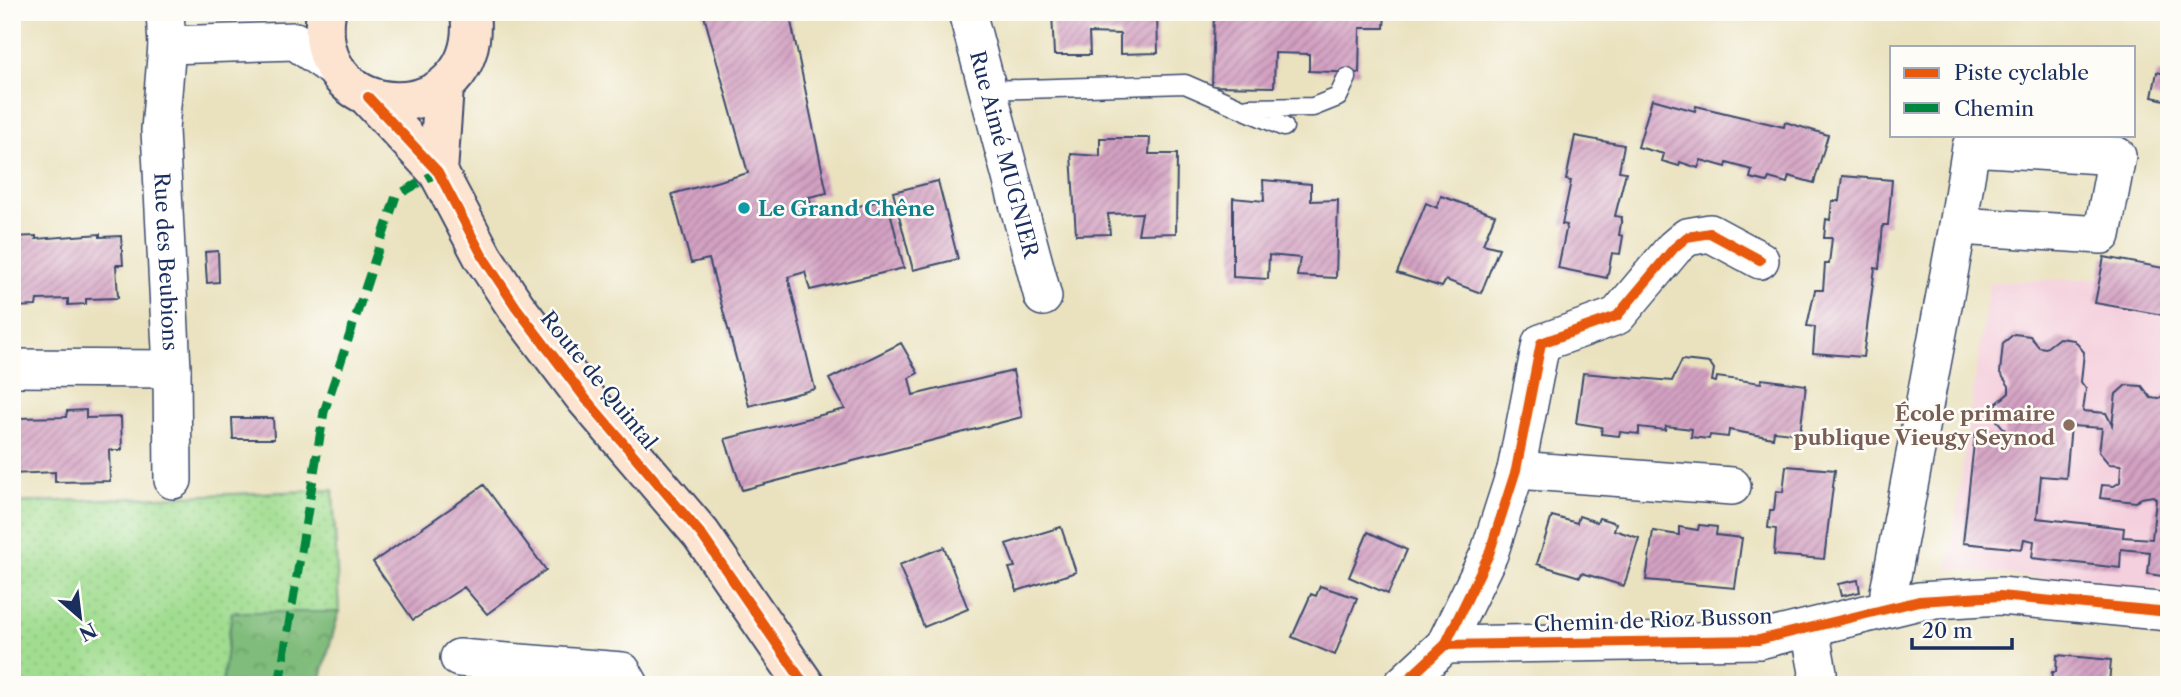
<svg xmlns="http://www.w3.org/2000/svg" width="2181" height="697" viewBox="0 0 2181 697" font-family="'Libre Caslon Text',serif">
<defs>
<pattern id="grass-dots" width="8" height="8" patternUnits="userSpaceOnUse" patternTransform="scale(1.75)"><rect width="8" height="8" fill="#a1dd91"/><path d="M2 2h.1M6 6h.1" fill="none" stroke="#8abe7f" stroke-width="1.8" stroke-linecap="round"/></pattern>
<pattern id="forest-crowns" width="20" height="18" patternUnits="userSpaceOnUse" patternTransform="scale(1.75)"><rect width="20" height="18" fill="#80bc7b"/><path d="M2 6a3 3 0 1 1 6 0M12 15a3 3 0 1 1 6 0" fill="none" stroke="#689968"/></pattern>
<pattern id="building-hatch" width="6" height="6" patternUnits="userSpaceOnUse" patternTransform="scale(1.75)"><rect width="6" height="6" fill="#d4a1c2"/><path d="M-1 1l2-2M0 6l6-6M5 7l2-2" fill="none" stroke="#ab84a1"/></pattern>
</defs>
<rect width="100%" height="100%" fill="#fdfcf7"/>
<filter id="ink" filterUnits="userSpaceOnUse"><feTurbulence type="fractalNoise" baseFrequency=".0143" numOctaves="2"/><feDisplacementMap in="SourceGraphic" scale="14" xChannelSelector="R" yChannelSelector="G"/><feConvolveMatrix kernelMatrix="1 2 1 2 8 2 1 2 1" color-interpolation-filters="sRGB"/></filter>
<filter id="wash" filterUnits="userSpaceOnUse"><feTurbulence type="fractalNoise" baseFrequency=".00686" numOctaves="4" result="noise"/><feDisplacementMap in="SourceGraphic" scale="28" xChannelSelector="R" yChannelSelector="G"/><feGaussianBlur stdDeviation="1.57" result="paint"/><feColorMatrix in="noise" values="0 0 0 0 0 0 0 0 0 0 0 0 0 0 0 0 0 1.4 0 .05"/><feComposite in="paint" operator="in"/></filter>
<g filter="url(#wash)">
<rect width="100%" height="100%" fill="#eae2bf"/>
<path fill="#f4cfdd" d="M2104,257L2169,269V591L1948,569L1989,282L2099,278Z"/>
<path fill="url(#grass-dots)" stroke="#5e8678" stroke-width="2" d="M333,490L339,612H232L222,685H12V503Z"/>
<path fill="url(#forest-crowns)" stroke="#4e766c" stroke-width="2" d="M232,612H339L319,685H222Z"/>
<g id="blocks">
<path fill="url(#building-hatch)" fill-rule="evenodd" d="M703,12H789L827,193L809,197L815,217L887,199L904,268L810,290L805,272L788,277L815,389L749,406L709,259L691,263L672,194L748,173Z
M1052,12H1157L1158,53L1120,54V34L1089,33L1090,55H1054Z
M1214,12H1385L1384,28H1360L1359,73L1309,71V54L1275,53L1274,87L1212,86Z
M2157,72L2169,75V101L2152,97Z
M1652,99L1695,111L1696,106L1784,127L1785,122L1828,135L1814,183L1789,176L1787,183L1769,178L1767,182L1750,178L1752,170L1727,163L1726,167L1701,160L1698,168L1680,162L1679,166L1662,161L1664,154L1638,147Z
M1575,136L1624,145L1619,171L1626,172L1615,216L1622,217L1619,235L1623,236L1620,254L1612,253L1607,278L1558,268L1567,225L1562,224L1571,181L1566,180Z
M1100,138H1150L1149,154H1177L1176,233L1138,234L1142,213L1108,214L1110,234L1076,235L1071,154L1100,156Z
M1842,176L1892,180L1888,225H1883L1879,269L1875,268L1863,357L1813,353L1815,327L1807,326L1815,290H1823L1825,264H1829L1832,238H1824L1826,219L1830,220L1832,201H1839Z
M1263,180L1311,184V201L1338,200L1336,278L1297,276L1300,258L1269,255L1268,279L1233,277V198L1264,201Z
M938,181L958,259L913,270L893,192Z
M1441,196L1495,215L1483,244L1499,248L1481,293L1446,280L1442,287L1397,273L1426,203L1437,208Z
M100,234V237L121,236L123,265H116L118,298L86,299V304L68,305V299L37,300L36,306L12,307V237L36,236V239Z
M218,251L219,282L207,283L205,252Z
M2104,257L2169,269V316L2095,303Z
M2014,334L2030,336L2039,347L2046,348L2059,338L2074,340L2084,352L2081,382L2086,389L2083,411L2106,413L2112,425L2116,394L2126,385L2142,386L2151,398L2159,399L2169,392V577L2148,574L2150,552L2121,549L2120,568L2032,558L2034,541L2024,539L2022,549L1963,543L1975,434L2004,437L2005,430L1995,418L1997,403L2009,393V386L2000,373L2003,343ZM2071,426L2102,428L2099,452L2109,464L2121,465L2120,482L2114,486L2102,485L2100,498L2136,502L2141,498L2153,496L2156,499L2152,539L2123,537L2124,528L2037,518L2041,476L2066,478Z
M901,343L918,373L909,378L913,395L1013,371L1022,417L742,490L725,439L845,409L829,379Z
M1682,360L1710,363L1714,369L1712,381L1716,382L1717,377L1761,383L1762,379L1806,385L1800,434L1774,431L1773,438L1729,430L1728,437L1710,435L1709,439L1691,437L1692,429L1666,426L1665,430L1639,427V434L1620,432L1619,436L1601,434L1602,427L1576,423L1583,373L1672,381Z
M86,410V418L121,417L122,450H109L110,481L55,482V472L12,474V412H17V418L66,417L67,411Z
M232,418H273L274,439H233Z
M1786,466L1835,470L1824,559L1774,555L1776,529L1768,528L1770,510H1774L1776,491L1783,492Z
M484,485L546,570L487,614L464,587L413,620L373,562Z
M1552,516L1577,523L1579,516L1597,522L1599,518L1616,523L1614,530L1639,538L1624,586L1582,573L1580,577L1537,564Z
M1699,525L1717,527L1716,535L1742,538L1735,588L1646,580L1653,531L1679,535V527L1698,530Z
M1061,527L1076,572L1017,591L1009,568L1015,567L1006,544Z
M1368,532L1407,550L1388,594L1349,577Z
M944,547L968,609L924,627L899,565Z
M1858,580L1860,592L1841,596L1838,584Z
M1320,586L1357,598L1335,655L1292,637L1311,594L1316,596Z
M2057,655L2111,660L2109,685H2051L2052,672H2056Z"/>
</g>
</g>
<g filter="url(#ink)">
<use href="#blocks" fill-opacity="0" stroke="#3a4a6d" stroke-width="2"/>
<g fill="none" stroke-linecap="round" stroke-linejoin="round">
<g stroke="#3a4a6d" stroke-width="21">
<path id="lane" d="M988,90L1185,84L1284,127
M1248,108L1313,107L1338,97L1347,78"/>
</g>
<g stroke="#3a4a6d" stroke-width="40">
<g id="street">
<path id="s1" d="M165,12L167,45L160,130L172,369L173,480"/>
<path id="s2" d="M967,12L1043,297"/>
<path d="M167,45L295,41L336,70"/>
<path d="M1971,147L2117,156L2102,235L1958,226Z"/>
<path d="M12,368L172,369"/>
<path d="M1516,470L1732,486"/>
<path d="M1889,607V592L1958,226"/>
<path d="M1810,629L1818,672L1816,685"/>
<path d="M1445,645L1489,554L1516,470L1541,343L1617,316L1674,248L1687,237L1710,233L1760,260"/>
<path d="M459,658L622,671L630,685"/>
<path d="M1402,685L1445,645L1759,640L1919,601L2000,596L2169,612"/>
</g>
</g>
<g stroke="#3a4a6d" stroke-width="42">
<path id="secondary" d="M326,12C308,130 485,132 470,12
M368,97L438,172L483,257L516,307L585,398L701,534L805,685
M438,172L444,87"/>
</g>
<use href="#lane" stroke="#fff" stroke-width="18"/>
<use href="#street" stroke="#fff" stroke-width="37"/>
<use href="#secondary" stroke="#fde4d1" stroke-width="38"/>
<path stroke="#00873e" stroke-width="9" stroke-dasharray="18 9" stroke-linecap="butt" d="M279,685L324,412L396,196L438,172"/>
<g stroke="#fdfcf7" stroke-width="15">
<path id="cycleway" d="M368,97L438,172L483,257L516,307L585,398L701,534L805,685
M1445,645L1489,554L1516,470L1541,343L1617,316L1674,248L1687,237L1710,233L1760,260
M1402,685L1445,645L1759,640L1919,601L2000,596L2169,612"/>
</g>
<use href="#cycleway" stroke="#e8590c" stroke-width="10"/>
</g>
</g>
<circle fill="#0f9aa8" stroke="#fdfcf7" stroke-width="2.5" cx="744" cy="208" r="7"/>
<circle fill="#8d6e63" stroke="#fdfcf7" stroke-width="2.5" cx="2069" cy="425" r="7"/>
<g text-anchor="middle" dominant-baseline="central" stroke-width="5" stroke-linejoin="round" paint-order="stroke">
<g font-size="21" fill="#1b2f5e" stroke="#fdfcf7">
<text stroke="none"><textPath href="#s2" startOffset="147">Rue Aimé MUGNIER</textPath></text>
<text stroke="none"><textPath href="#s1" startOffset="250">Rue des Beubions</textPath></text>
<text transform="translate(599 380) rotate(51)">Route de Quintal</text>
<text transform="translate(1653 620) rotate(-2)">Chemin de Rioz Busson</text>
</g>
<g font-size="21" font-weight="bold" fill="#0d838f" stroke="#fdfcf7" text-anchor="start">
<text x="758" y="208">Le Grand Chêne</text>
</g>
<g font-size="21" font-weight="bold" fill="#785e54" stroke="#fdfcf7" text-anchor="end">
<text x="2055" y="413">École primaire<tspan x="2055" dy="24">publique Vieugy Seynod</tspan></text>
</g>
</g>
<rect width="2181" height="697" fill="none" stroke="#fdfcf7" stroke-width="42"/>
<rect x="1890" y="46" width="245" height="91" fill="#fdfcf7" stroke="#a3aaba" stroke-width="2"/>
<rect x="1904" y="68" width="35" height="10" fill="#e8590c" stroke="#a3aaba" stroke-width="2"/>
<text x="1954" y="80" font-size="21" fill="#1b2f5e">Piste cyclable</text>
<rect x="1904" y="103" width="35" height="10" fill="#00873e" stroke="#a3aaba" stroke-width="2"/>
<text x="1954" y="116" font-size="21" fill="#1b2f5e">Chemin</text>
<g transform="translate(80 617) rotate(152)" stroke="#fdfcf7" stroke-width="5" paint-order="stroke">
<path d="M0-5L12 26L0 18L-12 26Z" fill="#1b2f5e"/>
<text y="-10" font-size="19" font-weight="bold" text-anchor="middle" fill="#1b2f5e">N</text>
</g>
<path d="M1912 638v10h100v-10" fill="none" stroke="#1b2f5e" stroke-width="3.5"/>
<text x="1922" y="638" font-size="21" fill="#1b2f5e" stroke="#fdfcf7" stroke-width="5" paint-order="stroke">20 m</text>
</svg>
